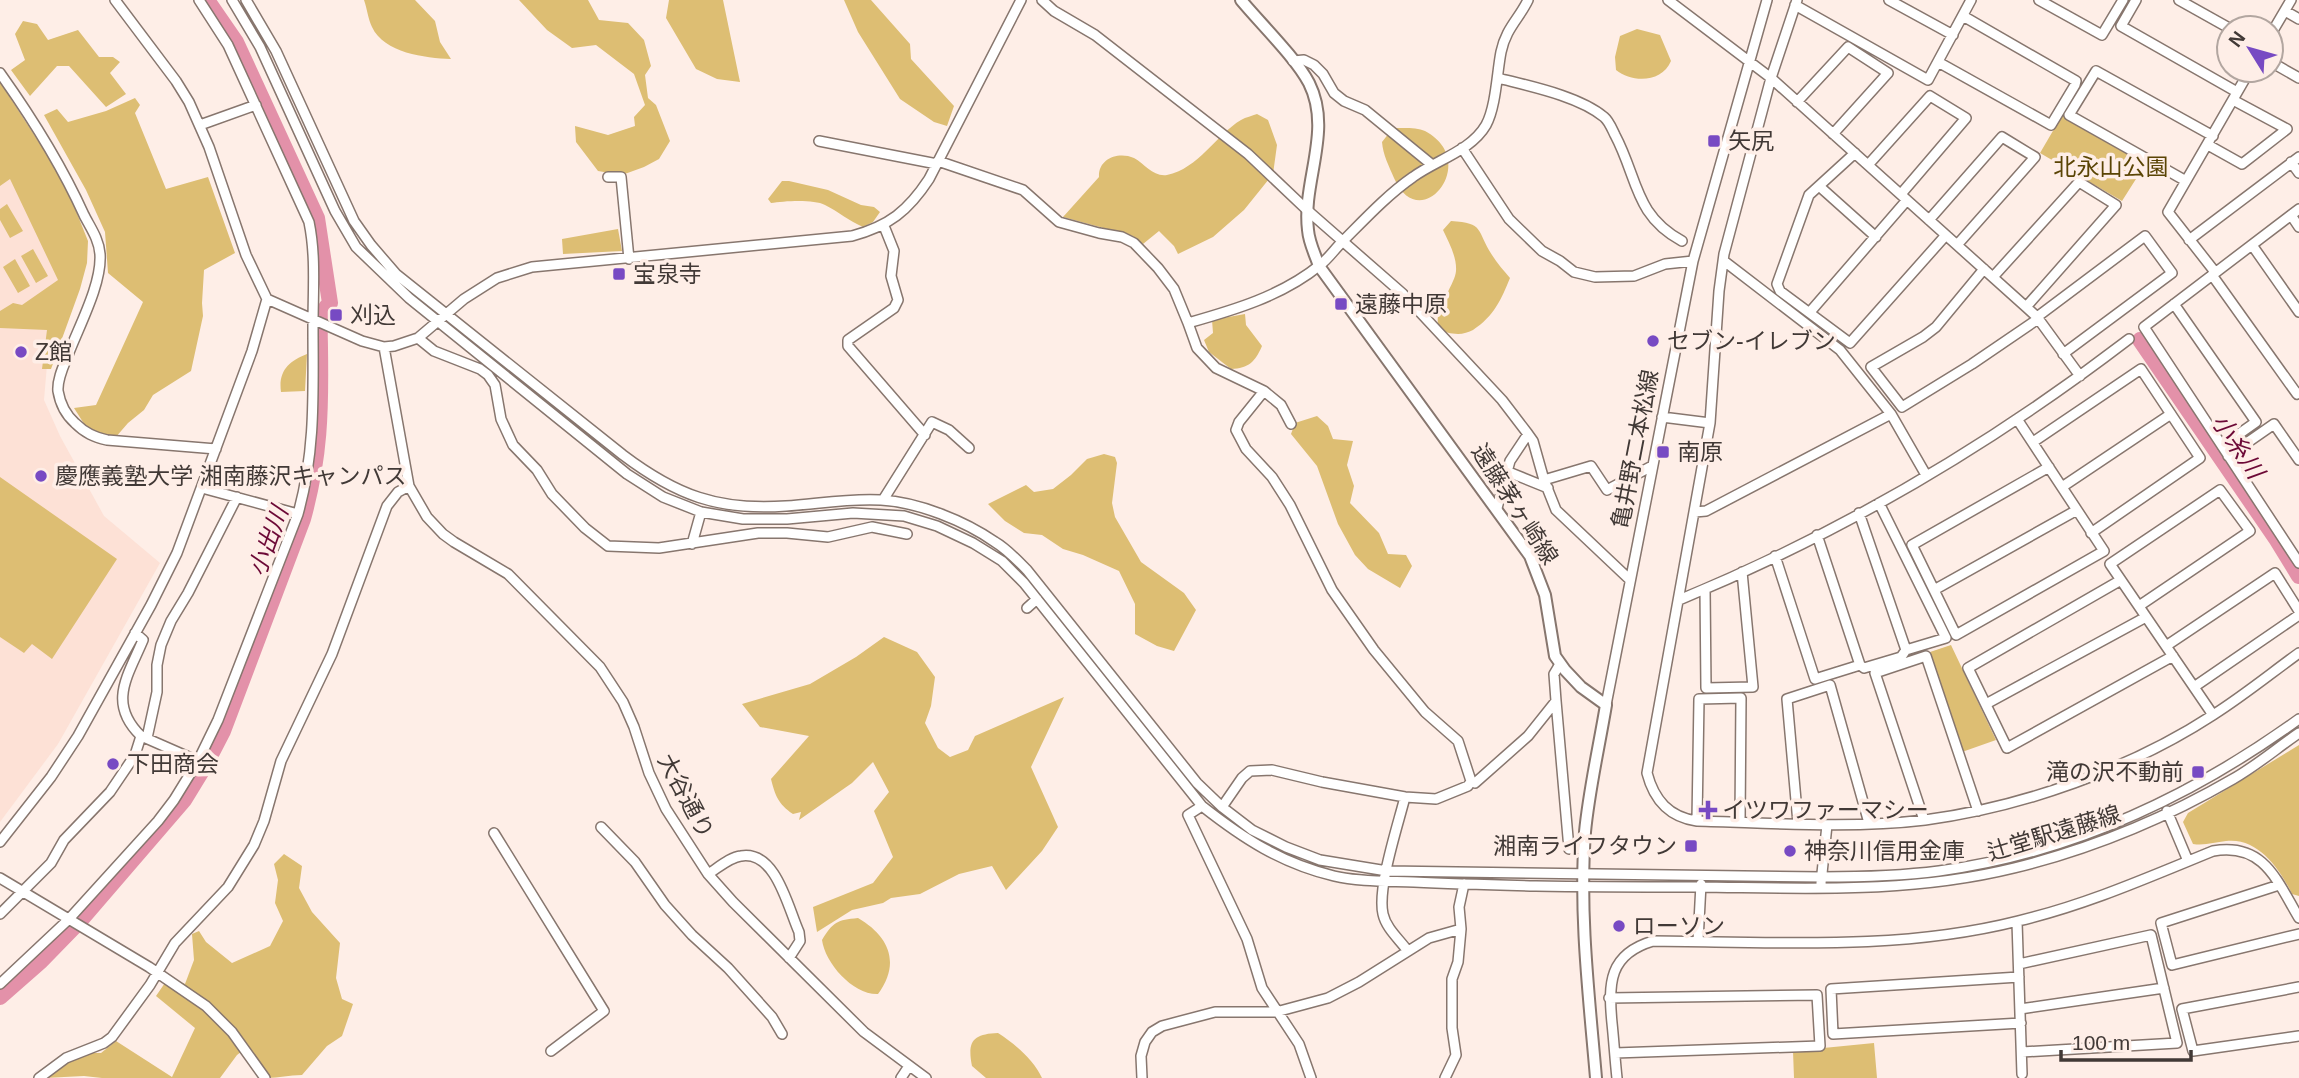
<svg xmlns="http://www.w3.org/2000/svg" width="2299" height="1078" viewBox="0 0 2299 1078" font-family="Helvetica,'Noto Sans JP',sans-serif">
<rect width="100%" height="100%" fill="#feeee7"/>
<path fill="#fde1d6" d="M0,87L79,240L47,365L44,400L60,436L104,516L160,563L58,744L0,822Z"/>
<path fill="#ddbe73" d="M364,0H415L435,21L440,42L451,59C425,58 384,53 372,27C368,19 367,8 364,0Z
M519,0H588L599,20L628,23L644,40L651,66L645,75L648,98L656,105L670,141L659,159L644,167L622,175L598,171L576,142L575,126L608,135L635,126L634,117L645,105L634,74L596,45L572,48L547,30Z
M669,0H723L740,82L717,79L696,69L666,18Z
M844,0H871L910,44L911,59L954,106L947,126L934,122L900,99L858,32Z
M23,21L37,24L48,40L78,30L99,57H113L120,62L110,73L126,94L106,107L69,66H57L30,96L11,70L25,60L15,34Z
M1637,29L1660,35L1671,61C1662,83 1632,83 1616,70L1615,57L1620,36Z
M0,82L64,181L88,241L87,263L80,289L51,369H42L47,330L0,328V311L13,303L22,305L58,280L10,179L0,186Z
M135,98L140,105L135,113L166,189L208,177L235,253L204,270L202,303L203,316L191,371L153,395L144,410L128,423L115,438L88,430L74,408L96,405L143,302L108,273L105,232L86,190L44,115L57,109L68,122L106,111Z
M2064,112L2148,160L2122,201L2040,153Z
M1257,114L1268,120L1277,145L1273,174L1244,210L1213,237L1178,254L1174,246L1159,231L1143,244L1133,236L1063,217L1099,177C1098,159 1118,151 1134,158C1145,164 1153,177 1167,175C1198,169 1217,134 1241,120C1246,117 1252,116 1257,114Z
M1393,128C1402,128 1417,127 1425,131C1482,161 1420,238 1394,178C1389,166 1383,155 1382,142Z
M782,181H789L828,190L861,205L874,207L880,212L873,222L863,227C849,221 839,212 825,205C814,199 784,201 771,203L768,199Z
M7,204L23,231L10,238L0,220V209Z
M1451,221C1485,223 1476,230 1492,255C1497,263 1504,271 1510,278C1501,300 1494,316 1473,330C1469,332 1463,334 1458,334C1414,333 1455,289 1456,271C1457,257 1449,243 1443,230Z
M618,229L622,251L563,254L562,239Z
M33,249L48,276L36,283L21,256Z
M15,259L30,286L18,293L3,267Z
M1245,314L1246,325L1262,346C1255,362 1249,368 1231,369L1209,352L1204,340L1213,333L1212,320Z
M307,354L305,391L281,392C278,371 289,361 307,354Z
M1317,416L1328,426L1333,439L1353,441L1347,465L1354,486L1350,503L1379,533L1388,554L1406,555L1412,566L1400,588L1368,569L1355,555L1338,524L1317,466L1291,434L1295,423Z
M1104,454L1115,457L1117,463L1112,503L1115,517L1141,562L1184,593L1196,610L1174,651L1157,646L1135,634V604L1119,571L1083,555L1063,549L1042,535L1024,533L1005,521L988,504L1026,485L1034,492L1053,489L1071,475L1087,459Z
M0,477L117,559L52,659L32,644L24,653L0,637Z
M884,637L917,652L935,677L931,706L925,723L938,748L950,757L968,750L975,736L1064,697L1031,767L1058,827L1042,851L1006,890L992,866L959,874L920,894L891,898L883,903L852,910L817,932L813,907L873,883L893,857L874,811L889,792L873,762L852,783L799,820L801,812L793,814C778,804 775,795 771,779L809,736L760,727L742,704L810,684L856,657Z
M1951,645L1996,740L1962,752L1930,652Z
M2299,745V896L2292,894C2280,869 2258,837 2226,841C2215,842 2205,846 2193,844L2183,822L2188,813Z
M284,854L302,866L299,888L312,912L340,943L336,978L342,999L353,1004L342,1036L327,1046L302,1075C289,1075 279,1078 267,1078L246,1048L237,1055L220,1078H102L84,1076L44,1078L68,1061L86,1053H101L116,1041L172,1077L195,1028L156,996L169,977L185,984L194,960L192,934L199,931L206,942L232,963L270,946L283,921L275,903L278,880L274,864Z
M858,918C889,936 901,963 878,994C853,995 825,963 822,940C833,922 837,920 858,918Z
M998,1033C1015,1044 1034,1060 1042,1078H986L972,1066C967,1041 973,1034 998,1033Z
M1874,1043L1877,1078H1794L1793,1051Z"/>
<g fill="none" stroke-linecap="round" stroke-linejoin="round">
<path stroke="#e391a9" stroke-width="16" d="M2140,340L2277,540L2299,576
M0,997L41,961L79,922L184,800L206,764L223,731L303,519C320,457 321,412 320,348C320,331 317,316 330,303L317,218L236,42L207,0"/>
<g stroke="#87766e" stroke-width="12">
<path id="minor" d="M115,0L176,81L189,102L209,147L246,255L267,299L362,341L384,347L394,346L418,338L464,299L497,278L532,267L852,236C889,226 908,211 929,179L1021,0
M232,0L260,47L335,211L356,247L409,298L627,474L663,497L701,512L743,519H787L853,513L904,516L937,526L973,543L1002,561L1024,583L1202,806C1244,839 1281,863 1334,876C1359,882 1388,881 1414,882C1455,884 1495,885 1536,886C1590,887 1644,887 1698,887C1805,888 1908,894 2014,868C2091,849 2164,819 2233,779C2256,766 2277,748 2299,733
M246,0L276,51L354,221L371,245L396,274L623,455C676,495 718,511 786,506C817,504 849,498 881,500C918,502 965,521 995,542C1007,549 1017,560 1027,570L1197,783L1222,807L1252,830L1286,847L1320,860L1387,871L1822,877C1861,877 1900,876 1939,871C2072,853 2191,797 2299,719
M1042,0L1054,11L1095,35L1248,154L1307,210L1403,294L1502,400L1528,434L1533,441L1544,480L1556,510L1629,579
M1668,0L1771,78L2026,307L2037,317L2080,376
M1797,0L1771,78L1724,254L1719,291L1710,423L1647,773C1654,800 1669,817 1697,821C1773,823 1850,829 1925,820C2023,807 2130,769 2213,715C2243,696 2270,674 2299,653
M1889,0L1953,35
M2039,0L2102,35L2123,0
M2136,0L2121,26L2237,92
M2179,0L2229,28
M1795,5L1928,80L1971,0
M2285,11L2299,19
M2271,34L2291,0
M1293,61L1304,60L1314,65L1323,74L1334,93L1344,101L1365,110L1431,164
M1938,62L2051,125L2075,85L2076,81L1963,16
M2271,62L2299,78
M0,73C32,118 61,164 84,215C90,227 99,239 100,254C102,284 79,326 68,355C64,365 57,379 58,391C60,403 66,415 75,423C85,433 94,437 107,440L216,449
M1498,78C1529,86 1579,96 1604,117C1609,121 1612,129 1615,135C1638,178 1634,215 1682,241
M1797,102L1848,47L1888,73L1833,134
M200,125L256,105
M819,141L937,164
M2208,145L2242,164L2287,129L2233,100
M1462,148L1509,219L1542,251L1560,261L1574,272L1595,277L1634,276L1665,264L1693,261
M1855,153L1809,195L1777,284L1780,291L1850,343L1946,235
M938,161L1023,190L1059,222L1099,233L1122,237L1134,243L1158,268L1174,289L1188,323C1234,310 1282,296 1320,265C1328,259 1334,250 1342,242C1364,220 1387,195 1413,177C1436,160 1471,151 1486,125C1496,107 1497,72 1501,52C1506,28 1519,19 1528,0
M2291,162L2299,173
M1868,165L1930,96L1966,118L1901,194
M608,177H621L629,259
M2186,181L2069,115L2096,71L2213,136
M1819,186L1876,237
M2299,209L2144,327L2299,563
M2291,215L2299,227
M1929,220L2002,137L2035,157L1957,245
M884,226L894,251L891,276L898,300L894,308L848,340V346L925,435
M2189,240L2299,157
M2252,245L2299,312
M1724,261L1840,350L1891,414L1926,475
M1984,269L1936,327L1923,337L1871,367L1902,407L1972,364L2038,319
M2215,272L2168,212L2250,70
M2212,275L2297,394L2299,393
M1993,277L2079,182L2116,205L2026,307
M2174,304L2256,422L2222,446
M1810,312L1907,200
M2037,317L2145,236L2172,273L2063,354
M1188,323L1197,348L1216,368L1264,391L1239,422L1236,430L1246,449L1272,477L1290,505L1332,590L1374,650L1425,712L1458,741L1471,781L1475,783L1528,736L1556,701L1554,674L1560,664
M418,338L434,351L480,369L488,375L495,385L501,419L513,445L537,470L552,494L585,528L608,546L659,548L758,533H787L828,537L872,527L907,534
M384,347L409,486L427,517L443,534L454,542L508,574L600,667L623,702L634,727L649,773L666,809L708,874L733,902L864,1032L926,1078
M1264,391L1281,405L1291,424
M1662,417L1710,423
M2017,419L2104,551L1956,635L1912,545L2049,467
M2033,442L2141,369L2200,458L2091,533
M2228,456L2274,424L2299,460
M1506,471L1548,488
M1544,480L1591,466L1607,490L1652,466
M2062,487L2171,414
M202,488L298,514
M883,500L932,422L949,430L969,448
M1497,508L1510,461L1528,434
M1695,512L1706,511L1891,414
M1859,513L1906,650L1946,638L1879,503
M692,544L701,512
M1775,556L1815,679L1860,665L1817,535
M2121,580L1968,668L2007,748L2173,656
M1705,589L1706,688L1753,687L1742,572
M1934,590L2077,510
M1679,600C1839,534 1992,444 2129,339
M2139,606L2250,531L2220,490L2110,564L2213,715
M1027,608L1037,599
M135,633L143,640C128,676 107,703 141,736
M2166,646L2275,573L2299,611
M1860,665L1864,668L1901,657L1906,650
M2194,687L2299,615
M1556,701L1569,849
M1986,704L2146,617
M1606,705L1693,261L1767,0
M147,738L157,692V665L161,645L171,621L188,593L237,497
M1405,797C1398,825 1377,888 1383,914C1386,928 1399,939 1407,950
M1202,806L1188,815L1247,939L1262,988L1299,1044L1311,1078
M1222,807L1242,778L1250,771L1272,770L1322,782L1405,797L1436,799L1468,786L1471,781
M2167,811L2188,861
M1924,820L1875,673L1926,656L1978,811
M1697,821L1699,699L1741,698L1740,822
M1798,823L1787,699L1830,685L1869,823
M601,827L635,862L665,905L692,935L728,968L772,1017L782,1034
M494,833L604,1011L551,1051
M0,842L51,777L78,736L151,605L177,553L252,351L267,299
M708,874C718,868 730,857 741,856C776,850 788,908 799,932L800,941L789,958
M0,878L149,967L206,1006L232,1032L265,1078
M1821,883L1827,825
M2279,885L2161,923L2172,965L2299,934
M0,914L51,863L64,840L110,792L135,755L141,736L198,761
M2017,922L2022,1074
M1698,941L1701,884
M2019,964L2151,935L2177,1043L2022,1052
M2019,977L1831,989L1833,1034L2021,1023
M0,984L69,919L158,821L174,800L198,761L218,720L298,514C316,449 313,391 313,325C313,290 316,256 309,222L228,45L199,0
M2299,987L2182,1009L2193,1051L2299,1036
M1609,998L1817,995L1820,1046L1615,1053
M2020,1009L2164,988
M39,1078L66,1058L104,1043L112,1037L150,985L175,943L228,887L254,845L264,821L281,761L332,654L387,506L398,492L409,486
M901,1078L909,1066
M1142,1078L1141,1056L1145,1042L1152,1032L1162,1026L1215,1012H1276L1328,998L1359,982L1429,938L1461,929
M1445,1078L1456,1055L1452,1028V979L1458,962L1461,929L1459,907L1464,884
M1617,1078C1615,1060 1614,1042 1612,1023C1608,983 1609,954 1653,941C1775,942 1899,951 2018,921C2086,905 2149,877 2213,851C2264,842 2277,881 2299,918"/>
</g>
<g stroke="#87766e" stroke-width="14">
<path id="major" d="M1241,0C1260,23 1296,58 1309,83C1333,131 1302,181 1308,230C1309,243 1315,254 1319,266L1530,556L1545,595L1555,656L1565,670L1581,687L1606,705C1599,747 1589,790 1585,832C1579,914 1589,996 1596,1078"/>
</g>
<use href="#minor" stroke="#fff" stroke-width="9"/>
<use href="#major" stroke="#fff" stroke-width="10"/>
</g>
<g fill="#774ac3" stroke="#feeee7" stroke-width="2.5">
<rect x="1707" y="134" width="14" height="14" rx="3.5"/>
<rect x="612" y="267" width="14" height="14" rx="3.5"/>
<rect x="1334" y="297" width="14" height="14" rx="3.5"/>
<rect x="329" y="308" width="14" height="14" rx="3.5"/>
<circle cx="1653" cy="341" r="7"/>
<circle cx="21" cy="352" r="7"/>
<rect x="1656" y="445" width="14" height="14" rx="3.5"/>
<circle cx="41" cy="476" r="7"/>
<circle cx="113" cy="764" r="7"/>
<rect x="2191" y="765" width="14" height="14" rx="3.5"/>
<path d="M1704.5 799.5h7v7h7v7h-7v7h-7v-7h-7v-7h7z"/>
<rect x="1684" y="839" width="14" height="14" rx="3.5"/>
<circle cx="1790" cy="851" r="7"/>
<circle cx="1619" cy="926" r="7"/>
</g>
<g text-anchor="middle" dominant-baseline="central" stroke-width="7" stroke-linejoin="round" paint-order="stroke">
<g font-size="23" fill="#413936" stroke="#feeee7" text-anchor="start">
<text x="1728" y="141">矢尻</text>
<text x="633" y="274">宝泉寺</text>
<text x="1355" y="304">遠藤中原</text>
<text x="350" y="315">刈込</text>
<text x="1667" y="341">セブン-イレブン</text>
<text x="35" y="352">Ζ館</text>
<text x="1677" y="452">南原</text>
<text x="55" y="476">慶應義塾大学 湘南藤沢キャンパス</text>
<text x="127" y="764">下田商会</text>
<text x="2184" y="772" text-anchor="end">滝の沢不動前</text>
<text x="1722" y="810">イツワファーマシー</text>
<text x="1677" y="846" text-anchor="end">湘南ライフタウン</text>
<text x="1804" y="851">神奈川信用金庫</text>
<text x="1633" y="926">ローソン</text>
</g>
<g font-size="23" fill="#5a4404" stroke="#feeee7">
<text x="2111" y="167">北永山公園</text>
</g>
<g font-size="23" fill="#413936" stroke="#feeee7">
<text transform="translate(1635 449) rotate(-79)">亀井野二本松線</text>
<text transform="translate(1515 504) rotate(57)">遠藤茅ヶ崎線</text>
<text transform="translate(686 796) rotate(62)">大谷通り</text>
<text transform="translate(2054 833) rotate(-17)">辻堂駅遠藤線</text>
</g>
<g font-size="24" font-style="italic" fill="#6c0936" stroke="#feeee7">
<text transform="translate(2238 446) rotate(56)">小糸川</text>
<text transform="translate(268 541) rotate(-70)">小出川</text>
</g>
</g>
<g transform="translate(2250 49) rotate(307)"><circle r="33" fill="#feeee7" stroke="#b2a6a0" stroke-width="2"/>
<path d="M0-5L12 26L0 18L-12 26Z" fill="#774ac3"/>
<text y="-10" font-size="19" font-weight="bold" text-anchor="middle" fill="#413936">N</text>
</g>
<path d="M2061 1050v10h130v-10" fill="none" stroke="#413936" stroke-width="3.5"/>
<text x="2072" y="1050" font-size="21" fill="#413936" stroke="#feeee7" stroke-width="5" paint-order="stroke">100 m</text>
</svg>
